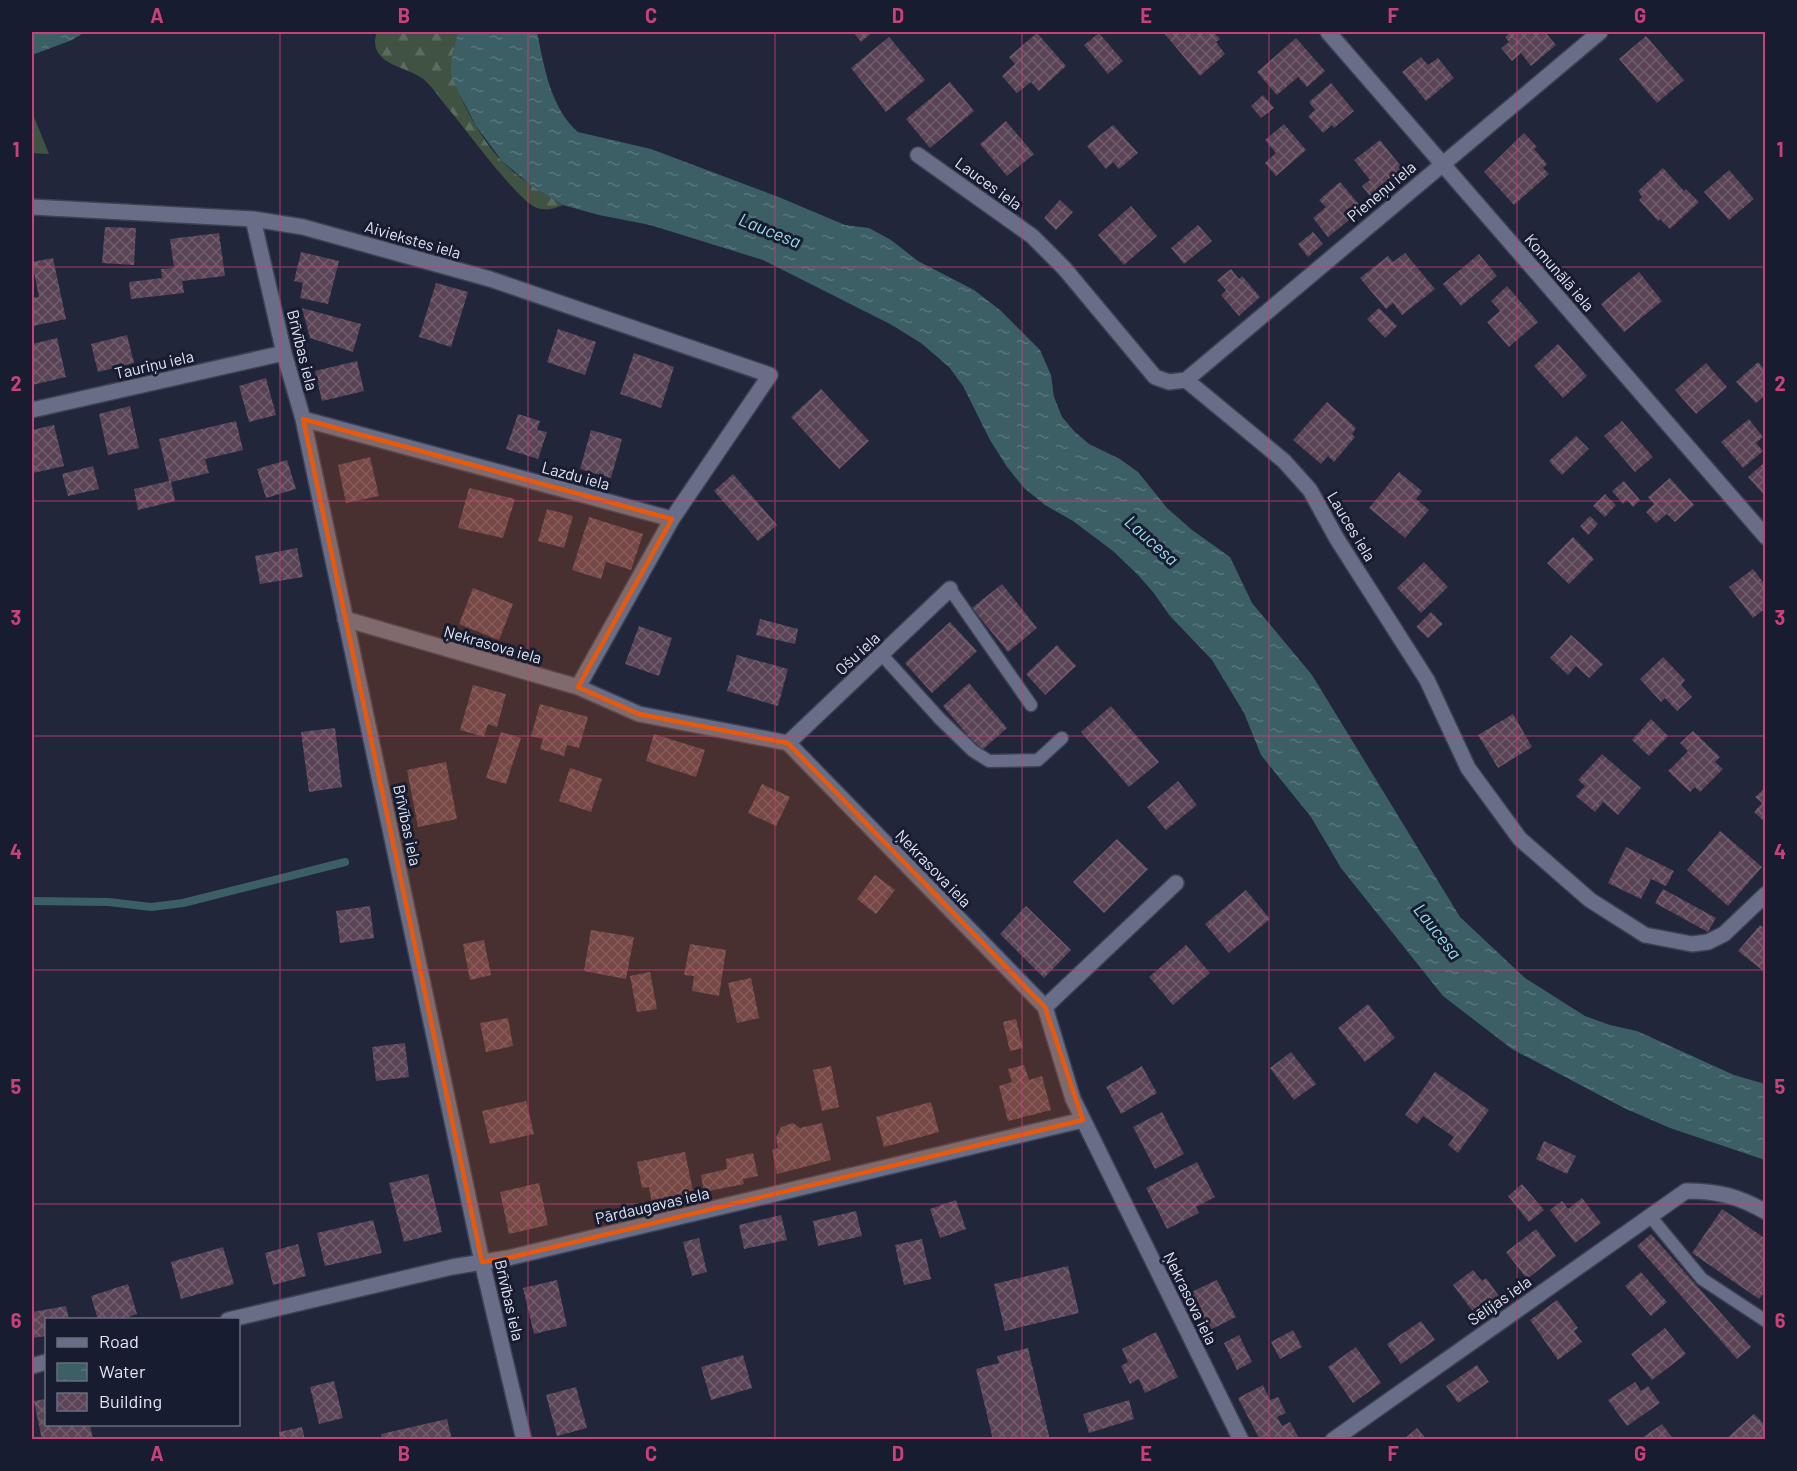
<svg xmlns="http://www.w3.org/2000/svg" width="1797" height="1471" viewBox="0 0 1797 1471" font-family="Barlow,sans-serif">
<defs>
<pattern id="forest-firs" width="22" height="20" patternUnits="userSpaceOnUse" patternTransform="scale(1.5)"><rect width="22" height="20" fill="#405343"/><path d="M5 1l3.5 6h-7zM16 11l3.5 6h-7z" fill="#5b6c5f"/></pattern>
<pattern id="water-ripples" width="26" height="14" patternUnits="userSpaceOnUse" patternTransform="scale(1.5)"><rect width="26" height="14" fill="#3b5f65"/><path d="M2 4q2-2 4 0t4 0M15 11q2-2 4 0t4 0" fill="none" stroke="#57767c"/></pattern>
<pattern id="building-cross-hatch" width="8" height="8" patternUnits="userSpaceOnUse" patternTransform="scale(1.5)"><rect width="8" height="8" fill="#594354"/><path d="M0 0l8 8M0 8l8-8" fill="none" stroke="#715e6d"/></pattern>
</defs>
<rect width="100%" height="100%" fill="#21263b"/>
<path fill="#405343" d="M32,112L49,154L32,153Z"/>
<path fill="url(#forest-firs)" d="M377,32H458C458,42 451,53 452,63C453,92 482,141 502,161C519,179 542,192 563,205C553,209 548,211 537,208C517,201 464,126 446,106C439,97 431,85 422,78C406,66 366,64 377,32Z"/>
<path fill="url(#water-ripples)" d="M32,32H85L72,40L32,55Z
M458,32H537C544,65 550,108 578,132L651,149L781,198L845,225L869,228L891,240L918,261L974,290L1000,310L1040,350L1051,375L1054,397L1062,417L1075,432L1089,444L1120,459L1138,472L1167,508L1192,530L1230,557L1252,603L1312,675L1460,917L1525,978L1585,1016L1610,1025L1637,1031L1734,1075L1765,1084V1160L1670,1128L1624,1108L1512,1049L1443,996L1341,868L1311,817L1261,755L1244,713L1212,660L1170,616L1153,592L1137,574L1113,551L1073,521L1045,505L1024,488L1007,467L990,440L963,386L949,367L921,343L890,324L763,260L650,225L599,215L563,205L533,187L502,161L476,126L459,93L451,75V62Z"/>
<g fill="none" stroke-linecap="round" stroke-linejoin="round">
<path stroke="#3b5f65" stroke-width="8" d="M32,901L109,902L151,907L183,903L345,862"/>
</g>
<path fill="url(#building-cross-hatch)" d="M853,32H873L861,42Z
M1163,32H1213L1220,39L1216,42L1225,54L1200,76Z
M1511,32H1545L1556,45L1531,66L1521,53L1512,61L1501,48L1509,42L1505,37Z
M1037,33L1066,66L1039,91L1031,82L1017,93L1002,76L1015,64L1009,57Z
M1099,33L1123,61L1108,74L1084,45Z
M1646,36L1684,80L1657,103L1619,59Z
M889,37L925,80L886,112L851,68Z
M1296,38L1325,71L1307,87L1298,77L1277,95L1257,72Z
M1421,57L1428,65L1438,58L1454,78L1426,101L1402,72Z
M950,82L974,111L930,148L906,119Z
M1331,83L1354,111L1334,128L1332,125L1323,133L1308,116L1315,110L1309,102Z
M1263,95L1274,108L1261,118L1251,106Z
M1006,121L1034,154L1007,176L980,144Z
M1284,124L1306,150L1276,176L1265,163L1276,153L1265,140Z
M1113,125L1138,153L1119,169L1113,162L1106,169L1087,146Z
M1524,133L1537,147L1534,149L1547,164L1543,168L1549,174L1514,205L1484,172Z
M1380,140L1407,174L1374,201L1362,186L1370,180L1354,160Z
M1663,168L1684,191L1686,189L1699,202L1670,229L1660,219L1658,221L1639,200L1642,197L1638,191Z
M1729,170L1754,199L1729,220L1704,192Z
M1340,182L1363,209L1328,237L1313,218L1326,207L1319,200Z
M1060,200L1073,212L1056,230L1044,218Z
M1131,206L1157,236L1124,265L1098,235Z
M1198,225L1212,241L1184,264L1171,248Z
M105,227L136,228L134,265L102,263Z
M1313,232L1323,244L1308,257L1298,244Z
M219,233L225,276L182,281L184,293L131,299L129,282L162,278L161,269L174,268L170,239Z
M301,252L339,261L328,304L300,298L303,283L294,281Z
M1405,253L1435,289L1402,315L1393,303L1386,309L1360,278L1388,256L1393,262Z
M1479,254L1497,276L1461,306L1443,284Z
M53,258L66,319L33,326L32,298L39,297L32,262Z
M1231,269L1239,279L1242,276L1260,297L1239,316L1221,295L1226,290L1217,280Z
M1639,272L1662,301L1624,332L1601,304Z
M436,283L468,292L451,347L419,337Z
M1507,286L1538,322L1509,347L1487,322L1500,311L1491,301Z
M302,308L361,324L353,352L310,338Z
M1379,308L1397,326L1385,338L1367,319Z
M558,329L596,342L585,375L547,362Z
M127,335L134,363L98,372L91,344Z
M57,338L66,377L32,385V344Z
M1558,344L1587,376L1563,398L1534,366Z
M634,353L674,367L661,408L620,394Z
M357,361L364,391L322,401L315,371Z
M1758,362L1766,371V394L1756,403L1736,382Z
M1706,363L1727,387L1696,414L1675,390Z
M266,378L276,415L249,422L239,386Z
M821,389L869,441L839,469L791,417Z
M1327,402L1356,428L1352,434L1355,437L1334,462L1328,456L1321,464L1293,440Z
M130,406L139,448L108,455L99,414Z
M518,414L540,421L537,430L547,432L538,459L506,449Z
M1749,419L1763,437L1756,443L1763,451L1743,468L1721,442Z
M236,421L243,450L205,459L209,473L171,482L175,501L138,510L134,489L169,481L159,439Z
M1622,421L1653,457L1635,472L1604,436Z
M54,425L64,466L33,473L32,430Z
M591,430L622,439L611,478L580,469Z
M1576,436L1589,449L1562,475L1549,461Z
M370,457L379,496L346,503L338,465Z
M287,460L296,489L266,498L257,469Z
M1766,461V497L1748,477Z
M93,466L99,489L68,496L62,474Z
M1399,472L1422,491L1416,499L1429,510L1405,538L1369,508Z
M733,474L777,525L758,541L714,491Z
M1670,478L1694,505L1675,522L1667,514L1656,523L1646,512L1654,504L1648,497Z
M1624,481L1640,500L1633,507L1627,500L1623,504L1612,491Z
M469,488L515,499L503,538L458,528Z
M1605,494L1616,505L1605,517L1593,506Z
M547,509L573,516L564,548L538,541Z
M1590,516L1598,524L1588,535L1580,526Z
M589,517L643,534L631,570L606,562L601,579L572,570Z
M1573,537L1594,559L1569,584L1547,563Z
M297,548L303,577L260,584L255,556Z
M1424,562L1448,587L1421,613L1397,588Z
M1753,569L1766,586V608L1753,618L1729,587Z
M1002,584L1037,628L1008,652L972,608Z
M473,588L513,604L499,640L459,624Z
M1431,612L1443,624L1428,638L1416,627Z
M760,619L798,629L795,644L756,635Z
M950,622L977,651L932,693L905,663Z
M639,626L672,638L659,676L625,664Z
M1571,635L1603,664L1589,678L1576,666L1568,675L1550,658Z
M1057,645L1076,666L1045,695L1026,674Z
M737,655L788,669L778,706L727,691Z
M1663,657L1685,680L1681,685L1692,697L1677,711L1665,698L1661,702L1640,679Z
M969,683L1007,728L981,751L943,706Z
M473,685L506,694L497,727L488,724L484,737L460,730Z
M540,704L588,717L579,748L567,745L564,756L540,749L543,739L531,736Z
M1111,706L1159,762L1129,787L1081,732Z
M1513,714L1532,747L1498,768L1478,735Z
M1651,719L1668,736L1649,756L1632,740Z
M335,728L342,787L309,792L301,732Z
M1693,731L1720,757L1715,762L1723,769L1700,792L1695,787L1690,792L1668,771L1688,751L1680,743Z
M501,732L521,738L506,784L486,778Z
M654,734L705,750L696,777L646,761Z
M1602,754L1641,788L1618,815L1603,802L1595,812L1576,796L1585,786L1578,780Z
M446,762L457,819L418,827L407,770Z
M570,768L602,779L591,812L559,801Z
M1178,781L1197,805L1166,830L1147,807Z
M762,784L790,797L776,826L748,813Z
M1766,787V823L1754,812L1762,803L1755,797Z
M1720,831L1762,867L1728,906L1687,870Z
M1117,839L1148,869L1104,913L1073,882Z
M1626,847L1674,871L1666,886L1651,879L1641,899L1608,883Z
M875,875L895,890L876,914L857,899Z
M1663,889L1716,918L1708,932L1655,903Z
M1246,890L1270,919L1229,953L1205,924Z
M370,906L374,938L340,943L336,911Z
M1026,906L1071,950L1044,978L1000,934Z
M1760,925L1766,929V973L1738,951Z
M591,930L634,937L626,979L584,971Z
M484,940L491,975L470,980L463,944Z
M690,944L726,950L719,996L692,991L694,976L684,975Z
M1186,945L1210,973L1173,1005L1149,977Z
M650,972L657,1009L637,1012L630,976Z
M751,978L759,1018L737,1023L728,983Z
M1368,1004L1395,1038L1365,1062L1338,1028Z
M508,1018L513,1046L486,1052L480,1023Z
M1016,1019L1023,1048L1010,1051L1003,1022Z
M405,1043L409,1077L376,1081L372,1047Z
M1291,1052L1316,1084L1294,1100L1270,1068Z
M1024,1065L1029,1080L1042,1076L1051,1110L1008,1121L999,1086L1012,1082L1008,1069Z
M831,1066L839,1107L822,1111L813,1070Z
M1142,1066L1157,1093L1121,1114L1106,1087Z
M1435,1072L1489,1110L1458,1153L1448,1145L1454,1137L1423,1116L1417,1124L1405,1115Z
M526,1101L534,1134L490,1144L482,1111Z
M931,1102L939,1132L884,1147L876,1117Z
M1162,1112L1184,1154L1155,1169L1133,1127Z
M793,1123L800,1128L822,1123L831,1160L777,1174L772,1150L778,1148L776,1138L781,1127Z
M1544,1141L1576,1156L1567,1174L1536,1159Z
M685,1152L694,1196L652,1204L649,1187L642,1188L637,1162Z
M753,1153L758,1176L743,1179L744,1184L704,1192L701,1175L727,1169L726,1159Z
M1197,1162L1215,1197L1196,1207L1199,1213L1167,1229L1146,1188Z
M428,1174L442,1232L404,1242L389,1183Z
M539,1183L548,1225L509,1234L500,1192Z
M1522,1184L1544,1210L1529,1222L1508,1196Z
M1582,1198L1601,1223L1575,1243L1550,1210L1562,1201L1568,1209Z
M956,1200L966,1229L940,1238L930,1209Z
M1722,1209L1766,1239V1290L1759,1299L1692,1253Z
M856,1211L862,1236L818,1246L813,1221Z
M781,1215L787,1240L744,1249L739,1225Z
M373,1220L382,1253L325,1266L317,1233Z
M1536,1229L1556,1256L1527,1279L1506,1252Z
M1651,1234L1751,1347L1737,1359L1637,1246Z
M699,1238L707,1272L692,1276L683,1242Z
M922,1239L931,1279L904,1285L895,1245Z
M298,1244L306,1276L273,1285L265,1253Z
M223,1247L234,1284L181,1299L171,1262Z
M1068,1266L1079,1313L1005,1331L994,1284Z
M1473,1270L1482,1281L1486,1278L1501,1299L1477,1317L1453,1285Z
M1641,1272L1667,1302L1651,1316L1625,1286Z
M557,1280L567,1326L534,1334L523,1288Z
M1217,1280L1236,1317L1208,1331L1189,1293Z
M128,1284L137,1314L120,1320H98L91,1296Z
M1557,1300L1578,1328L1574,1331L1582,1342L1558,1360L1530,1320Z
M66,1306L69,1320H46V1336L32,1338V1312Z
M1421,1321L1435,1340L1401,1364L1387,1344Z
M1665,1328L1686,1354L1652,1380L1631,1354Z
M1293,1330L1302,1347L1280,1359L1271,1342Z
M1156,1332L1178,1377L1145,1393L1139,1379L1130,1384L1121,1366L1128,1362L1122,1349Z
M1239,1335L1252,1362L1237,1370L1224,1343Z
M1356,1347L1381,1383L1353,1403L1328,1367Z
M1028,1348L1050,1440H993L976,1369L999,1363L997,1356Z
M743,1355L752,1388L711,1400L701,1367Z
M1477,1365L1489,1382L1458,1403L1446,1386Z
M334,1381L343,1418L319,1424L310,1387Z
M1635,1382L1641,1391L1648,1386L1660,1403L1627,1426L1608,1400Z
M1263,1385L1270,1400L1278,1397L1286,1413L1277,1417L1282,1426L1290,1422L1300,1440H1260L1238,1398Z
M576,1387L587,1428L557,1436L546,1395Z
M46,1399V1424H90L93,1440H42L34,1401Z
M1129,1400L1134,1419L1089,1433L1083,1414Z
M1754,1414L1766,1426V1440H1725Z
M447,1419L452,1440H382L381,1434Z
M1662,1424L1674,1440H1639Z
M302,1427L305,1440H281L279,1432Z
M1417,1428L1427,1440H1403Z"/>
<g fill="none" stroke-linecap="round" stroke-linejoin="round">
<g stroke="#3e4153" stroke-width="15">
<path id="service" d="M950,589L1031,705
M882,655L940,719L973,751L989,761L1038,760L1062,738
M1650,1216L1702,1279L1766,1321"/>
</g>
<g stroke="#3e4153" stroke-width="18">
<path id="minor" d="M918,155L1032,236L1064,268L1155,377L1169,382L1186,380L1284,461L1310,490L1337,539L1427,680L1468,768L1520,839L1590,900L1645,935L1692,944L1708,942L1724,934L1766,894
M32,207L253,219L303,227L490,279L770,375L672,519L578,687
M253,219L284,353L303,419L482,1262L524,1440
M1186,380L1600,32
M32,410L284,353
M303,419L672,519
M345,619L578,687L639,714L788,743L1045,1007L1073,1099L1241,1440
M788,743L950,589
M1045,1007L1176,883
M228,1320L452,1267L508,1258L1083,1120
M32,1366L46,1362
M1333,1440L1686,1191C1718,1191 1738,1196 1766,1212"/>
</g>
<g stroke="#3e4153" stroke-width="18">
<path id="tertiary" d="M1328,32L1766,537"/>
</g>
<use href="#service" stroke="#686e87" stroke-width="12"/>
<use href="#minor" stroke="#686e87" stroke-width="15"/>
<use href="#tertiary" stroke="#686e87" stroke-width="15"/>
</g>
<path fill="#e8590c" fill-opacity="0.2" stroke="#e8590c" stroke-width="4.5" stroke-linejoin="round" d="M303,419L672,519L578,687L639,714L788,743L1045,1007L1083,1120L508,1258L482,1262Z"/>
<path fill="none" stroke="#c84179" stroke-width="1.5" stroke-opacity="0.55" d="M280,32V1440M528,32V1440M775,32V1440M1022,32V1440M1269,32V1440M1517,32V1440M32,267H1766M32,501H1766M32,736H1766M32,970H1766M32,1204H1766"/>
<g text-anchor="middle" dominant-baseline="central" stroke-width="6" stroke-linejoin="round" paint-order="stroke">
<g font-size="16" fill="#e0e4f2" stroke="#181c30">
<text transform="translate(989 183) rotate(36)">Lauces iela</text>
<text transform="translate(1381 191) rotate(-40)">Pieneņu iela</text>
<text transform="translate(413 239) rotate(16)">Aiviekstes iela</text>
<text transform="translate(1560 272) rotate(49)">Komunālā iela</text>
<text transform="translate(303 350) rotate(76)">Brīvības iela</text>
<text transform="translate(154 364) rotate(-13)">Tauriņu iela</text>
<text transform="translate(576 475) rotate(15)">Lazdu iela</text>
<text transform="translate(1352 526) rotate(59)">Lauces iela</text>
<text transform="translate(493 644) rotate(16)">Ņekrasova iela</text>
<text transform="translate(857 653) rotate(-43)">Ošu iela</text>
<text transform="translate(408 825) rotate(78)">Brīvības iela</text>
<text transform="translate(934 868) rotate(46)">Ņekrasova iela</text>
<text transform="translate(652 1205) rotate(-13)">Pārdaugavas iela</text>
<text transform="translate(1191 1298) rotate(64)">Ņekrasova iela</text>
<text transform="translate(510 1300) rotate(77)">Brīvības iela</text>
<text transform="translate(1499 1300) rotate(-35)">Sēlijas iela</text>
</g>
<g font-size="18" font-style="italic" fill="#98deea" stroke="#181c30">
<text transform="translate(770 230) rotate(22)">Laucesa</text>
<text transform="translate(1152 540) rotate(42)">Laucesa</text>
<text transform="translate(1438 931) rotate(52)">Laucesa</text>
</g>
</g>
<rect width="1797" height="1471" fill="none" stroke="#181c30" stroke-width="66"/>
<rect x="45" y="1318" width="195" height="108" fill="#181c30" stroke="#686c7e" stroke-width="1.5"/>
<rect x="57" y="1338" width="30" height="9" fill="#686e87" stroke="#686c7e" stroke-width="1.5"/>
<text x="99" y="1348" font-size="18" fill="#e0e4f2">Road</text>
<rect x="57" y="1363" width="30" height="18" fill="url(#water-ripples)" stroke="#686c7e" stroke-width="1.5"/>
<text x="99" y="1378" font-size="18" fill="#e0e4f2">Water</text>
<rect x="57" y="1393" width="30" height="18" fill="url(#building-cross-hatch)" stroke="#686c7e" stroke-width="1.5"/>
<text x="99" y="1408" font-size="18" fill="#e0e4f2">Building</text>
<rect x="33" y="33" width="1731" height="1405" fill="none" stroke="#c84179" stroke-width="2"/>
<g font-size="20" text-anchor="middle" font-weight="bold" fill="#c84179">
<text x="157" y="23">A</text>
<text x="404" y="23">B</text>
<text x="651" y="23">C</text>
<text x="898" y="23">D</text>
<text x="1146" y="23">E</text>
<text x="1393" y="23">F</text>
<text x="1640" y="23">G</text>
<text x="16" y="157">1</text>
<text x="1780" y="157">1</text>
<text x="16" y="391">2</text>
<text x="1780" y="391">2</text>
<text x="16" y="625">3</text>
<text x="1780" y="625">3</text>
<text x="16" y="859">4</text>
<text x="1780" y="859">4</text>
<text x="16" y="1094">5</text>
<text x="1780" y="1094">5</text>
<text x="16" y="1328">6</text>
<text x="1780" y="1328">6</text>
<text x="157" y="1461">A</text>
<text x="404" y="1461">B</text>
<text x="651" y="1461">C</text>
<text x="898" y="1461">D</text>
<text x="1146" y="1461">E</text>
<text x="1393" y="1461">F</text>
<text x="1640" y="1461">G</text>
</g>
</svg>
